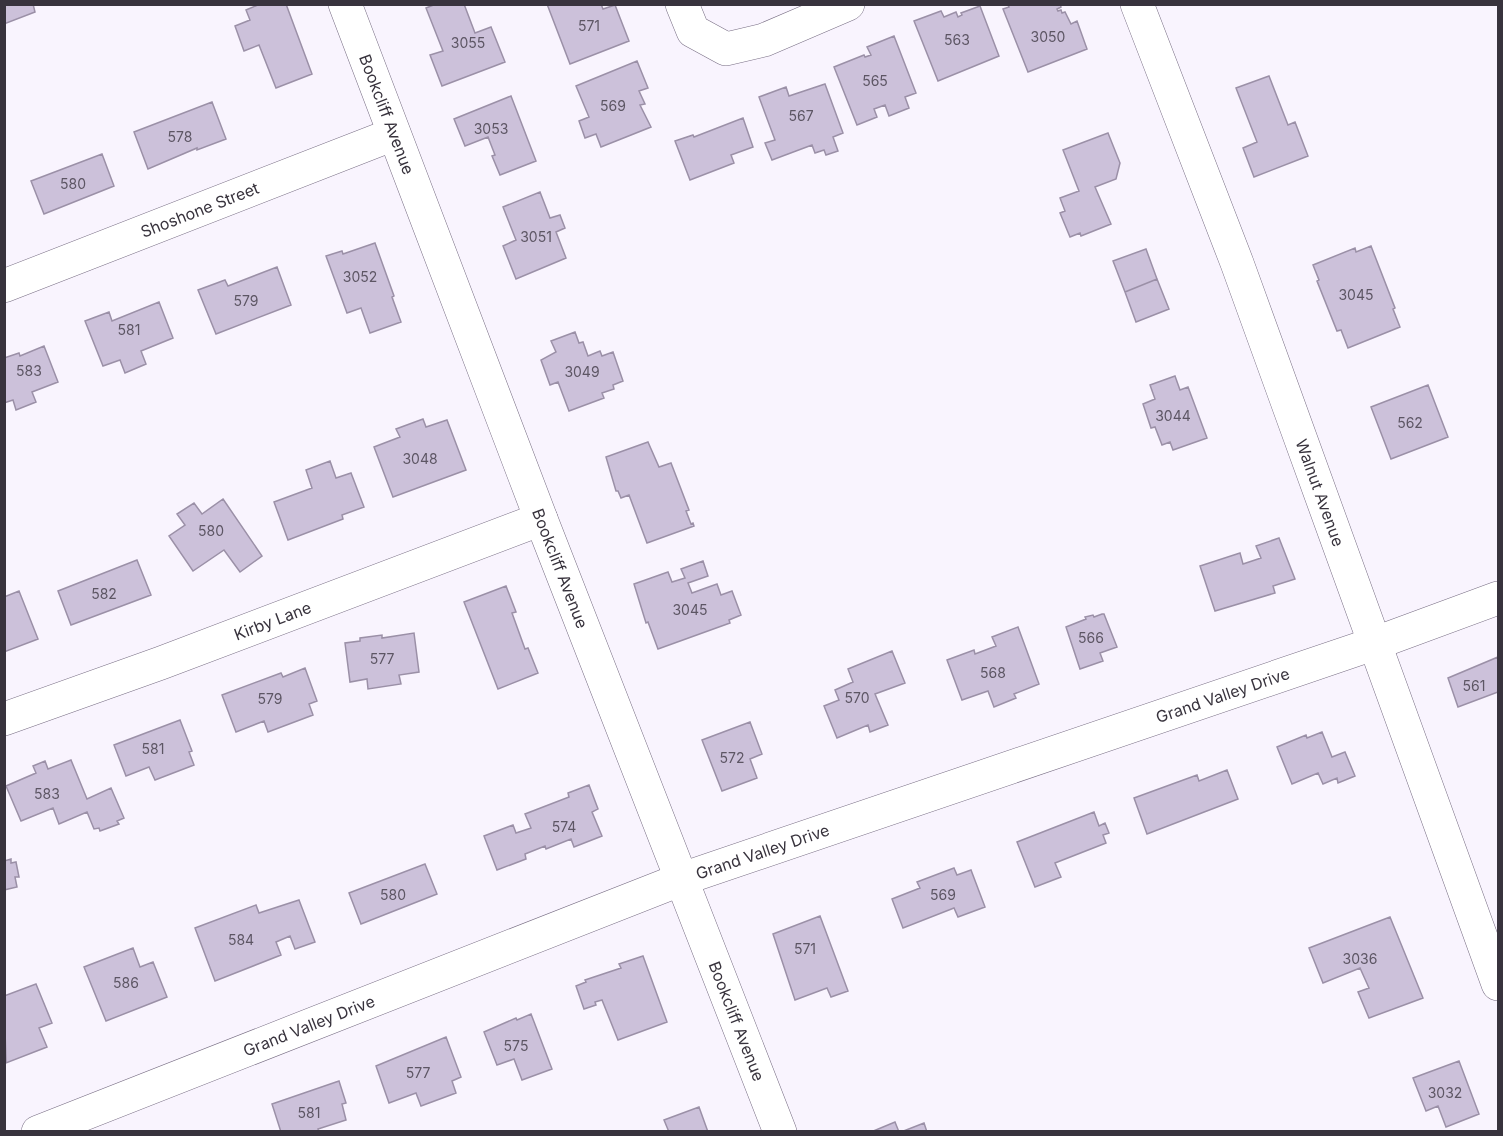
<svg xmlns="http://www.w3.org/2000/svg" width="1503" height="1136" viewBox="0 0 1503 1136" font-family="Inter,sans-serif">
<rect width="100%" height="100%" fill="#f9f4fe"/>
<path fill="#ccc1da" stroke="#9b90a7" stroke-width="1.5" d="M4,4H33L35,12L4,24Z
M260,4H286L312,74L276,88L259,45L244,51L235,26L250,20L246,10Z
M436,4H464L475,33L491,27L505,62L442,86L430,55L443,51L426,8Z
M547,4H601L603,9L615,5L629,41L570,64Z
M1008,4H1060L1061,7L1057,9L1058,11L1061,10L1062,13L1065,12L1071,24L1077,21L1087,49L1028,72L1003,9L1009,7Z
M980,6L999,56L938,81L914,21L941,11L944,17L956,12L958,17L962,15L961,13Z
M894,36L916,93L905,97L909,108L889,116L885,105L874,109L877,117L857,125L834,67L864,55L865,57L871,55L867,47Z
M637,61L648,88L639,91L645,104L640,105L651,127L601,147L596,134L585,138L579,121L589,117L576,86Z
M1269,76L1288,125L1295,122L1308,156L1254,177L1243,148L1257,142L1236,88Z
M825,84L843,133L833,137L838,151L826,155L824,150L815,153L812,145L772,160L765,143L775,140L759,97L786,87L789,96Z
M511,96L536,161L500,175L492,156L495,155L488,137L465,146L454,119Z
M212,102L226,139L197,150V148L148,169L134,132Z
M743,118L753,147L731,155L734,163L690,180L675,141L693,135L694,137Z
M1108,133L1120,163L1116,179L1095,187L1111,224L1081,236L1080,233L1070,237L1060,213L1065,211L1060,198L1079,191L1063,150Z
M102,154L114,186L44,214L31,181Z
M540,192L550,218L560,215L565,228L556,232L566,258L516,279L503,246L516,240L503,207Z
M375,243L394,296L392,297L401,322L370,333L361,308L347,313L326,256L342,251L343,254Z
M1371,246L1395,308L1393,309L1400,327L1348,348L1341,330L1337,331L1317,281L1319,280L1313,265L1355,248L1356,252Z
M1146,249L1157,279L1125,292L1113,261Z
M277,267L291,305L216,334L198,290L225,280L228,286Z
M1157,279L1169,309L1136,322L1125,292Z
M159,302L173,338L141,351L146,364L125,373L120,360L103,366L85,321L109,312L112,321Z
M575,332L579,343L583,342L588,356L600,351L602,356L613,352L623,381L613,385L614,389L602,393L604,398L569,411L558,382L550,385L541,360L556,352L551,341Z
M44,346L58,382L32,392L36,402L16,410L13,400L4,403V358L19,353L20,356Z
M1175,376L1180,390L1188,387L1207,438L1173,450L1170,442L1162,445L1155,427L1151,428L1143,404L1155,399L1150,385Z
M1428,385L1448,437L1391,459L1371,407Z
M423,419L426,427L447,420L466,470L393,497L374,447L400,437L396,429Z
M648,442L659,467L671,463L689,510L686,511L691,524L693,523L694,526L647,543L629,495L621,498L618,491H616L606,457Z
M330,461L336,478L351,473L364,507L342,515L343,519L288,540L274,502L312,488L306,470Z
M223,499L262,556L240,572L224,550L193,571L169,536L185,525L177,514L194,503L202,514Z
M1279,538L1295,579L1273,586L1275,593L1215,611L1200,566L1240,553L1243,564L1261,558L1256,546Z
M137,560L151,595L71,625L58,591Z
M703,561L708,576L688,583L692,593L717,584L721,595L732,591L741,615L729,620L730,623L658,649L648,622L646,623L634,584L668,572L672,582L685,578L681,569Z
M506,586L516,612L512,613L525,649L528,648L538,673L498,689L464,602Z
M19,591L38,639L4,652V597Z
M1102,614H1104L1117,647L1100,653L1103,661L1080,669L1066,627L1086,619L1085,617L1093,615L1094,617Z
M1018,627L1039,684L1014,694L1016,698L994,707L988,691L962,700L947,660L974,650L975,654L996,646L992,637Z
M414,633L419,672L399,675L401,684L368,689L367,679L350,682L345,643L360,641V638L382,635V638Z
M892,651L905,683L875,694L888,725L870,732L868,725L837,738L824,706L839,700L835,690L853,682L848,669Z
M1498,657V692L1458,707L1448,678Z
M305,668L317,701L309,704L313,715L268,732L264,721L236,732L222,695L281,673L283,677Z
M180,720L192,751L189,752L194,765L155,780L149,767L126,776L114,745Z
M750,722L762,754L750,759L757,778L722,791L702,740Z
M1322,732L1332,757L1345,752L1355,776L1338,783L1337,778L1323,784L1318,773L1292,784L1277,747L1306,735L1307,738Z
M71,760L87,799L111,788L124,818L117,821L119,824L100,831L99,828L94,829L87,812L59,824L53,808L21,821L6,786L36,773L33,766L45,761L48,769Z
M1227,770L1238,799L1147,834L1134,798L1197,775L1199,781Z
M589,785L598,809L592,812L602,836L574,847L571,839L546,849L545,846L525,854L526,859L497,870L484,836L513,825L516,833L531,828L525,814L569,797L568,793Z
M1094,812L1099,826L1105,823L1109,833L1103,835L1106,843L1055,863L1061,877L1035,887L1017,842Z
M11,859V863L16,862L19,877H15L17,887L4,890V861Z
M425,864L437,894L361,924L349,893Z
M954,868L957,875L971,870L985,907L958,917L954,908L903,928L892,899L920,888L917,882Z
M299,900L315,942L295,949L290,936L276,942L281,955L215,981L195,928L256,905L259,913Z
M820,916L848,991L831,997L827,988L795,1000L773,934Z
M1390,917L1423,998L1369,1018L1358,992L1369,988L1360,968L1323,983L1309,948Z
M133,948L140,967L153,962L167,997L106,1021L84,967Z
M643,956L667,1022L618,1040L602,1000L595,1002L596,1005L584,1009L576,986L586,982L585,980L621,968L619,964Z
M36,984L52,1023L39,1028L47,1047L6,1063L4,996Z
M531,1014L552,1069L522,1080L514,1059L497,1065L484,1032L516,1018L517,1020Z
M446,1037L461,1077L452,1081L456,1093L421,1106L416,1093L389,1103L376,1066Z
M1459,1061L1479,1114L1446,1127L1438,1106L1426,1111L1413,1078Z
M339,1081L346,1103L342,1104L346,1120L318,1129L319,1132H281L272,1104Z
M699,1107L708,1132H669L664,1120Z
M895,1122L899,1132H871Z
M924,1123L927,1132H901Z"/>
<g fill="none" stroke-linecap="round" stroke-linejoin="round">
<g stroke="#786e84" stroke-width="34">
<g id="minor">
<path id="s1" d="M345,4L541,519L780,1132"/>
<path d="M682,4L693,31L726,49L764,40L848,4"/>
<path id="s2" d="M1137,4L1237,263L1498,984"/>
<path id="s3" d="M4,286L394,134"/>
<path id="s4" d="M4,719L161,663L541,519"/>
<path id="s5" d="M38,1132L682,879L1376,643L1498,598"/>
</g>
</g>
<use href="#minor" stroke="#fff" stroke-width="33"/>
</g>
<g text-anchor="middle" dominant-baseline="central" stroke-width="4.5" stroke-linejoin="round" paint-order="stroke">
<g font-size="14" fill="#5d5664">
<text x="589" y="25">571</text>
<text x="1048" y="36">3050</text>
<text x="957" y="39">563</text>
<text x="468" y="42">3055</text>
<text x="875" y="80">565</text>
<text x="613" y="105">569</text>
<text x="801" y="115">567</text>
<text x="491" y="128">3053</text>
<text x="180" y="136">578</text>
<text x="73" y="183">580</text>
<text x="536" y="236">3051</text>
<text x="360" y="276">3052</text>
<text x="1356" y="294">3045</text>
<text x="246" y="300">579</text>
<text x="129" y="329">581</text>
<text x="29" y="370">583</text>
<text x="582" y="371">3049</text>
<text x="1173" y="415">3044</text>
<text x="1410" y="422">562</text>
<text x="420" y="458">3048</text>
<text x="211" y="530">580</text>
<text x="104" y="593">582</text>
<text x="690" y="609">3045</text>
<text x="1091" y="637">566</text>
<text x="382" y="658">577</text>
<text x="993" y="672">568</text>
<text x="1474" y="685">561</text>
<text x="857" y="697">570</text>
<text x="270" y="698">579</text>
<text x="153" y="748">581</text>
<text x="732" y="757">572</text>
<text x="47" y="793">583</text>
<text x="564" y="826">574</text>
<text x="393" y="894">580</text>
<text x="943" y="894">569</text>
<text x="241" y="939">584</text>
<text x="805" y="948">571</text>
<text x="1360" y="958">3036</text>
<text x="126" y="982">586</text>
<text x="516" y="1045">575</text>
<text x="418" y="1072">577</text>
<text x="1445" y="1092">3032</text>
<text x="309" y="1112">581</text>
</g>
<g font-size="16" fill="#38333d" stroke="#fff">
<text stroke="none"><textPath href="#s1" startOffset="118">Bookcliff Avenue</textPath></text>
<text stroke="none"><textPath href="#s3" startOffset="210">Shoshone Street</textPath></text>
<text stroke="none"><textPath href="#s2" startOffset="522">Walnut Avenue</textPath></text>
<text stroke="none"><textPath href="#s1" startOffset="604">Bookcliff Avenue</textPath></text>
<text stroke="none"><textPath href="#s4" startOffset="286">Kirby Lane</textPath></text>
<text stroke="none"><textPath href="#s5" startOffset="1263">Grand Valley Drive</textPath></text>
<text stroke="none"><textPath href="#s5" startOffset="777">Grand Valley Drive</textPath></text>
<text stroke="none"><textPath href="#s1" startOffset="1090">Bookcliff Avenue</textPath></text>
<text stroke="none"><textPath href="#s5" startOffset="291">Grand Valley Drive</textPath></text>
</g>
</g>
<rect width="1503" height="1136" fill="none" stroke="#38333d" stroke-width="12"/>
</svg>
